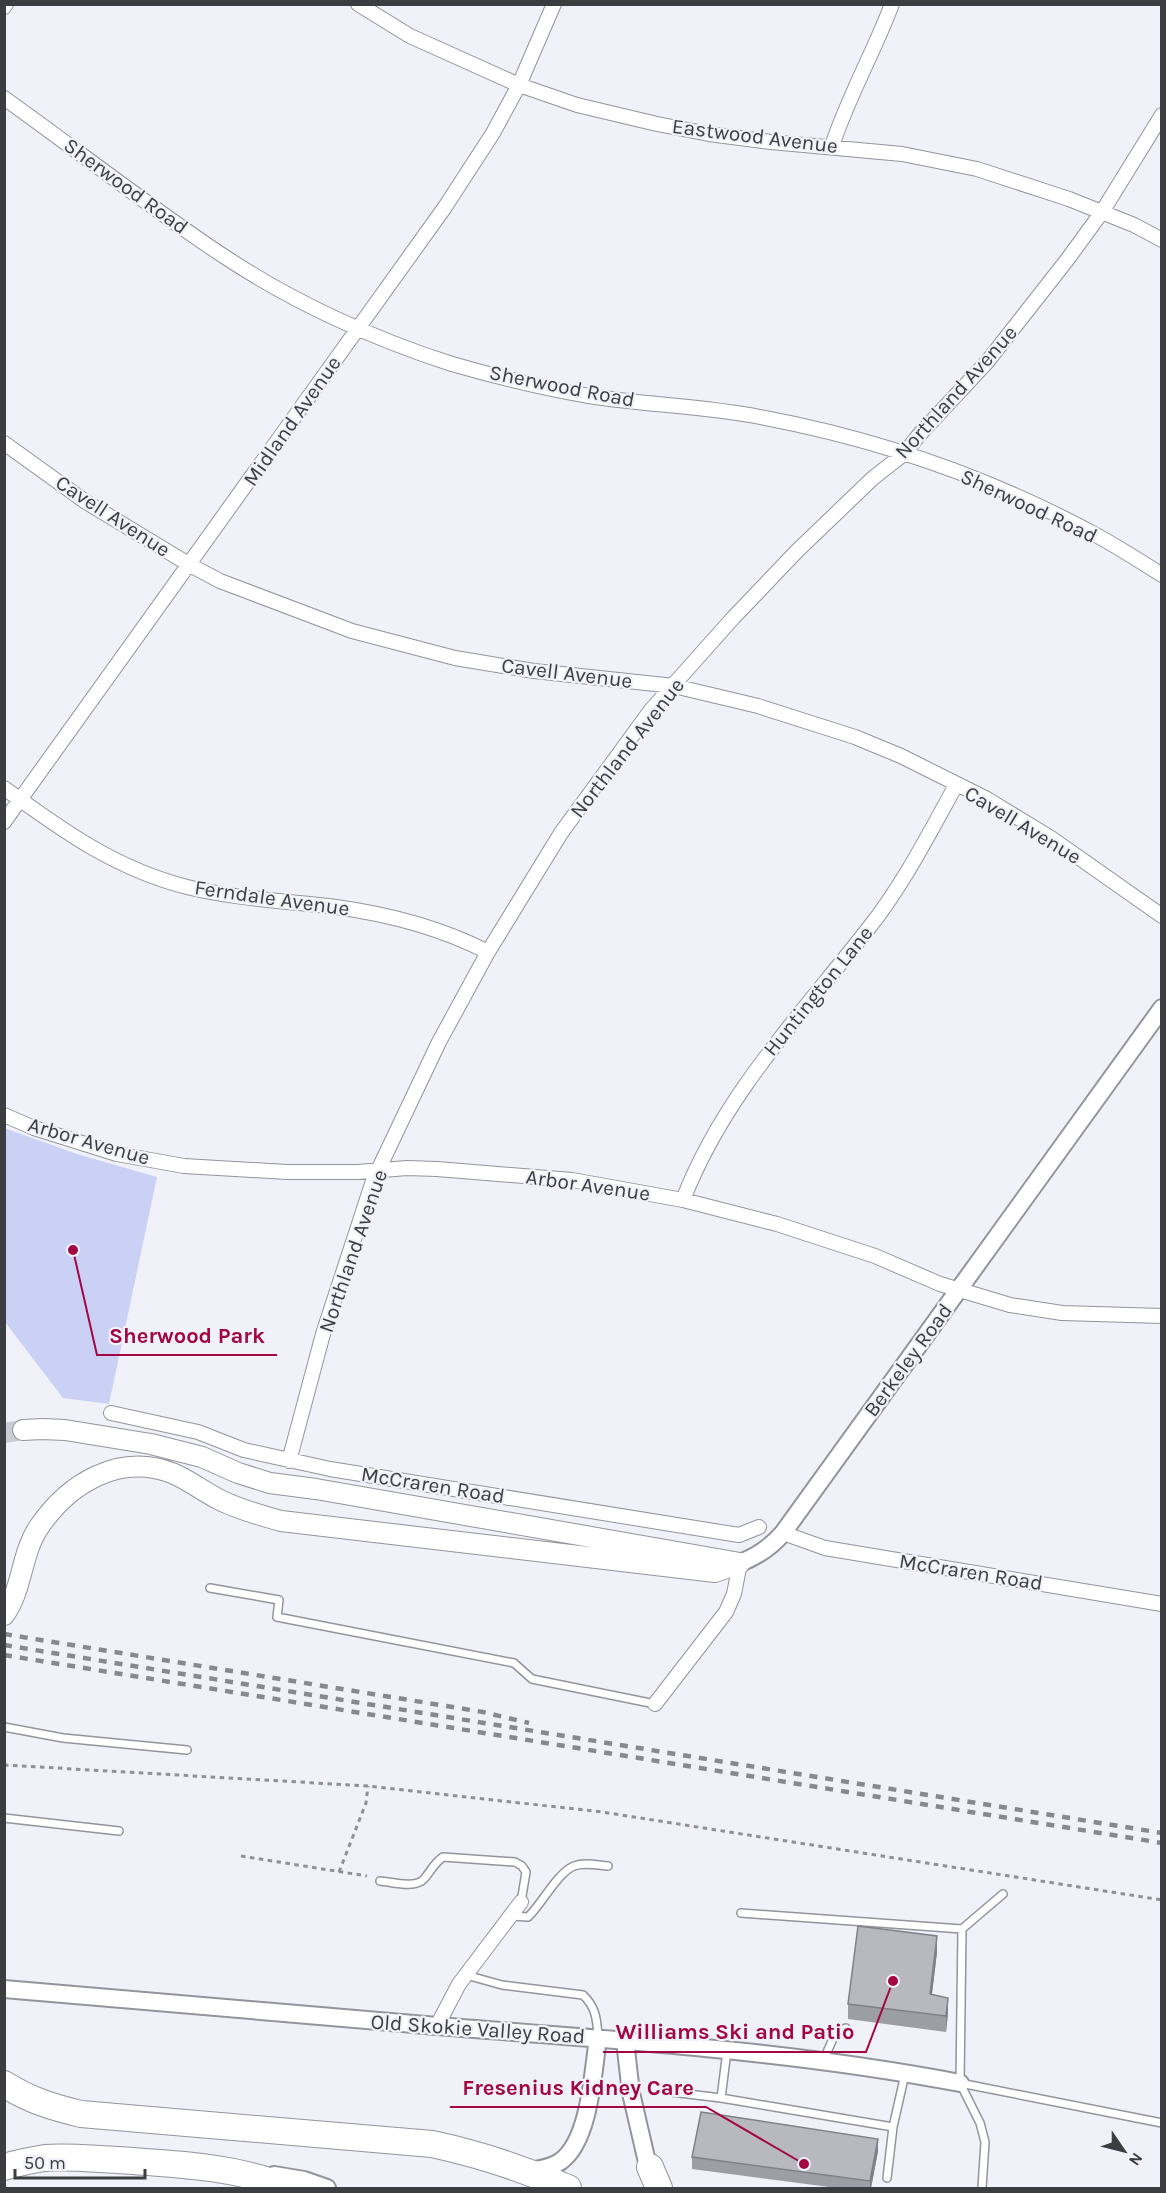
<svg xmlns="http://www.w3.org/2000/svg" width="1166" height="2193" viewBox="0 0 1166 2193" font-family="Karla,sans-serif">
<rect width="100%" height="100%" fill="#f0f1f9"/>
<path fill="#cbd1f4" d="M4,1128L77,1154L157,1177L109,1404L63,1398L5,1322Z"/>
<g fill="none" stroke-linecap="round" stroke-linejoin="round">
<path stroke="#cccdd4" stroke-width="20" stroke-dasharray="20 10" stroke-linecap="butt" d="M4,1433L23,1430"/>
<g stroke="#93949c" stroke-width="10">
<path id="service" d="M210,1588L279,1600L277,1617L514,1663L532,1679L655,1704
M4,1727L63,1738L187,1750
M4,1818L119,1831
M380,1881C392,1882 415,1889 424,1879C431,1871 434,1863 443,1857L515,1862L522,1866L526,1872L521,1902
M741,1913L962,1929L960,2083L980,2123L985,2142L982,2188
M512,1916L528,1917C542,1904 557,1873 574,1866C584,1862 597,1865 608,1866
M962,1929L1003,1894
M466,1975L502,1985L583,1995C596,2007 597,2020 598,2037
M727,2051L721,2098L893,2127L905,2074
M823,2061L836,2032L846,2028
M960,2083L1162,2123
M671,2092L721,2098
M887,2178L893,2127"/>
</g>
<g stroke="#93949c" stroke-width="16">
<path id="minor" d="M358,4L410,36L519,85L577,105L657,124L709,134L771,142L902,154L977,169L1069,199L1134,225L1162,240
M4,7L6,4
M4,98C77,150 148,206 222,255C291,301 373,339 452,364C497,377 543,388 589,396C646,405 704,406 760,417C878,439 991,478 1096,535C1118,547 1140,561 1162,575
M832,146C848,97 874,52 892,4
M4,443L86,502L190,565L220,581L352,631L455,658L534,671L674,686L758,706L855,737L901,756L987,799L1051,838L1162,916
M4,788C63,831 116,869 187,887C236,899 286,901 336,907C387,914 441,928 488,952
M4,822L445,207L493,133L519,85L554,4
M4,1115L34,1128L117,1154L184,1166L287,1172H358L407,1168L437,1169L572,1180L683,1200L777,1224L875,1256L940,1284L1010,1305L1062,1313L1162,1316
M683,1200C723,1096 800,1016 868,929C903,885 929,834 956,785
M111,1413L198,1432L244,1450L330,1469L739,1535L759,1527
M289,1461L323,1334L373,1181L439,1042L488,952L561,833L651,710L733,618L797,551L873,478L905,453L919,435L987,362L1067,260L1102,212L1162,115
M783,1533L825,1548L1162,1604
M655,1704L726,1612L734,1594L740,1563
M437,2026L459,1984L521,1902"/>
</g>
<g stroke="#93949c" stroke-width="20">
<path id="tertiary" d="M740,1563C758,1556 771,1547 783,1533L1162,1008
M4,1989C149,2002 293,2015 437,2026C612,2040 787,2050 960,2083
M625,2041L631,2093L650,2175
M530,2171C540,2169 552,2168 561,2161C590,2140 593,2071 598,2038
M274,2175L304,2180L327,2188"/>
</g>
<g stroke="#93949c" stroke-width="22">
<path id="secondary" d="M23,1430L42,1429L65,1430L151,1444L202,1457L238,1473L270,1483L316,1489L740,1563
M4,1615C23,1589 21,1553 39,1527C69,1483 119,1453 172,1473C189,1480 204,1492 220,1500C240,1510 260,1515 281,1521L715,1572L740,1563"/>
</g>
<g stroke="#93949c" stroke-width="28">
<path id="motorway" d="M4,2084C29,2100 52,2107 81,2114L432,2144C479,2154 524,2169 568,2188
M4,2167C18,2163 31,2160 45,2158C69,2156 93,2159 118,2160C174,2164 236,2166 288,2188
M650,2167L659,2188"/>
</g>
<path stroke="#909197" stroke-width="3" stroke-dasharray="4.5 4.5" stroke-linecap="butt" d="M4,1765L368,1786L602,1812L1162,1900
M241,1856L367,1876
M339,1872L366,1803L368,1786"/>
<use href="#service" stroke="#fff" stroke-width="7"/>
<use href="#minor" stroke="#fff" stroke-width="14"/>
<use href="#tertiary" stroke="#fff" stroke-width="16"/>
<use href="#secondary" stroke="#fff" stroke-width="20"/>
<use href="#motorway" stroke="#fff" stroke-width="26"/>
<path stroke="#88898e" stroke-width="4.5" stroke-dasharray="8 8" stroke-linecap="butt" d="M4,1634L483,1712L529,1723
M4,1645L1162,1833
M4,1655L1162,1843"/>
</g>
<path fill="#9d9ea5" d="M937,1952L932,1994L948,2013L946,2032L848,2019V2004Z
M878,2151L871,2188H837L692,2169V2157Z"/>
<path fill="#808186" d="M937,1936V1952L930,2010V1994Z
M948,1998V2013L946,2032V2016Z
M878,2139V2151L871,2188H870V2181Z"/>
<path fill="#b7b8c0" stroke="#808186" stroke-width="1.5" d="M858,1926L937,1936L930,1994L948,1998L946,2016L848,2004Z
M701,2112L878,2139L870,2181L692,2157Z"/>
<g text-anchor="middle" dominant-baseline="central" stroke-width="4.5" stroke-linejoin="round" paint-order="stroke">
<g font-size="21" fill="#3c3d40" stroke="#f0f1f9">
<text transform="translate(755 136) rotate(7)">Eastwood Avenue</text>
<text transform="translate(126 186) rotate(36)">Sherwood Road</text>
<text transform="translate(562 386) rotate(11)">Sherwood Road</text>
<text transform="translate(956 392) rotate(-48)">Northland Avenue</text>
<text transform="translate(292 421) rotate(-55)">Midland Avenue</text>
<text transform="translate(1029 506) rotate(25)">Sherwood Road</text>
<text transform="translate(113 516) rotate(33)">Cavell Avenue</text>
<text transform="translate(567 673) rotate(7)">Cavell Avenue</text>
<text transform="translate(627 748) rotate(-52)">Northland Avenue</text>
<text transform="translate(1023 825) rotate(31)">Cavell Avenue</text>
<text transform="translate(272 898) rotate(8)">Ferndale Avenue</text>
<text transform="translate(818 991) rotate(-51)">Huntington Lane</text>
<text transform="translate(89 1141) rotate(16)">Arbor Avenue</text>
<text transform="translate(588 1185) rotate(8)">Arbor Avenue</text>
<text transform="translate(353 1251) rotate(-71)">Northland Avenue</text>
<text transform="translate(908 1360) rotate(-54)">Berkeley Road</text>
<text transform="translate(433 1485) rotate(9)">McCraren Road</text>
<text transform="translate(971 1572) rotate(9)">McCraren Road</text>
<text transform="translate(478 2029) rotate(4)">Old Skokie Valley Road</text>
</g>
</g>
<path fill="none" stroke="#a20744" stroke-width="2" d="M73 1250L97 1355H277M893 1981L866 2052H603M804 2164L706 2107H450"/>
<g fill="#a20744" stroke="#f0f1f9" stroke-width="2">
<circle cx="73" cy="1250" r="6"/>
<circle cx="893" cy="1981" r="6"/>
<circle cx="804" cy="2164" r="6"/>
</g>
<g font-size="22" text-anchor="middle" font-weight="bold" fill="#a20744" stroke="#f0f1f9" stroke-width="4.5" stroke-linejoin="round" paint-order="stroke">
<text x="187" y="1343">Sherwood Park</text>
<text x="735" y="2039">Williams Ski and Patio</text>
<text x="578" y="2095">Fresenius Kidney Care</text>
</g>
<rect width="1166" height="2193" fill="none" stroke="#3c3d40" stroke-width="12"/>
<g transform="translate(1124 2151) rotate(125)" stroke="#f0f1f9" stroke-width="4.5" paint-order="stroke">
<path d="M0-4.5L10 22L0 15L-10 22Z" fill="#3c3d40"/>
<text y="-9" font-size="16" font-weight="bold" text-anchor="middle" fill="#3c3d40">N</text>
</g>
<path d="M15 2169v9h130v-9" fill="none" stroke="#3c3d40" stroke-width="3"/>
<text x="24" y="2169" font-size="18" fill="#3c3d40" stroke="#f0f1f9" stroke-width="4.5" paint-order="stroke">50 m</text>
</svg>
